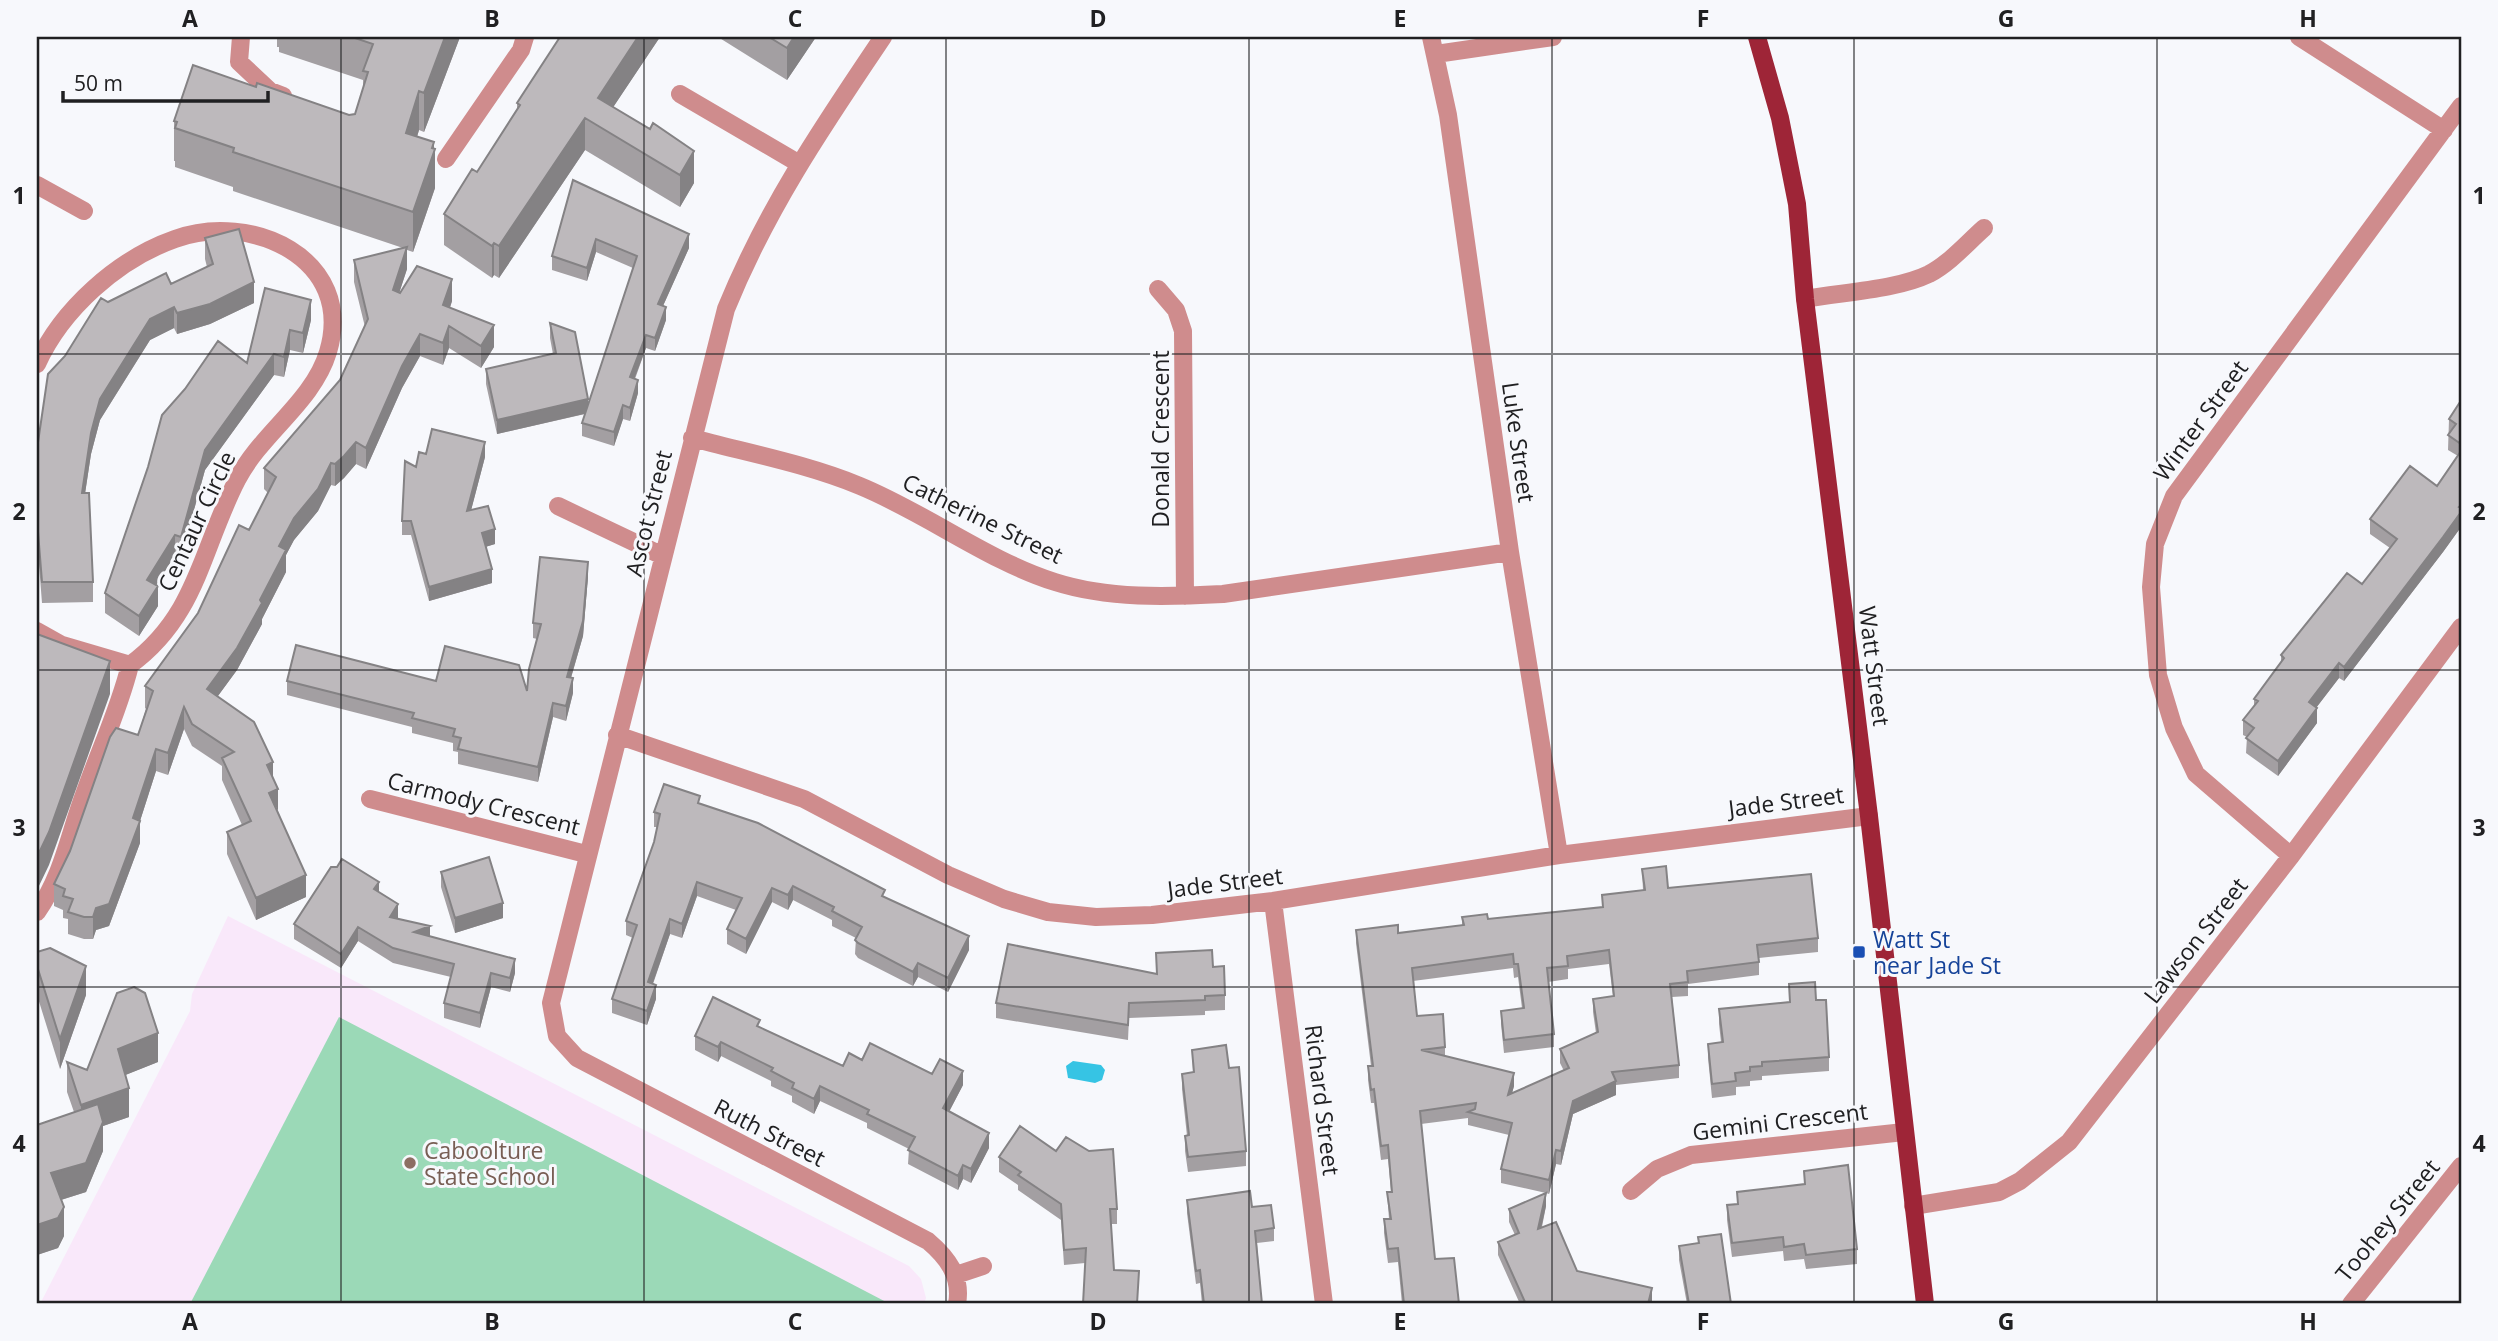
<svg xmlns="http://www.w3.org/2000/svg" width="2498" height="1341" viewBox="0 0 2498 1341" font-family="'Open Sans',sans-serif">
<rect width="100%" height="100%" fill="#f7f8fc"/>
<path fill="#f9e8fa" d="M228,916L909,1266L921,1279L926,1298L924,1304H40L190,1011L192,994Z"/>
<path fill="#9bd9b7" d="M339,1017L890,1304H190Z"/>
<path fill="#36c4e4" d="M1073,1061L1101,1065L1105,1070L1102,1080L1095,1083L1068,1078L1066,1066Z"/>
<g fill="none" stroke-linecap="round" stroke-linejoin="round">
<path stroke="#cf8c8d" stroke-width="18" d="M241,37L239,62L270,91L283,96
M883,37C823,126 767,208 726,309L551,1003L557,1036L577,1058L928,1241C948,1258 962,1277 957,1304
M1431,37L1448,115L1510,552L1559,855
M2299,37L2444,130
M1436,54L1553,37
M680,94L798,163
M446,159L521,50L525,37
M37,185L84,211
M1158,289L1176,310L1183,331L1185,596
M1805,299C1843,292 1896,290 1929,274C1950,263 1967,243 1984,228
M37,364C62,309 118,259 175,239C250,211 356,258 328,352C313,402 261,433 237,480C201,550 197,616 130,665L62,645L37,631
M692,438C748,453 807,464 860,486C926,513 988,561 1055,582C1108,599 1168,597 1223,594L1510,552
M558,506L663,556
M617,735L804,799L948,875L1004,899L1048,912L1096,917L1152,915L1273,901L1559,855L1869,816
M370,799L586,854
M2291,856L2196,774L2174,728L2158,675L2151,587L2155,544L2174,496L2461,106
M1273,901L1324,1304
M37,912C63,875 69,834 85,792C100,749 119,710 130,665
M1631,1191L1657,1169L1691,1155L1904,1132
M1913,1206L1999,1192L2020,1181L2069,1142L2291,856L2461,627
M956,1275L983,1266
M2351,1304L2461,1166"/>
<path stroke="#9e2537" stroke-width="18" d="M1757,37L1780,118L1797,204L1805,299L1869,816L1925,1304"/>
</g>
<path fill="#a39fa2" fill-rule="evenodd" d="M277,37H460L424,132L419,130L417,137L434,149L435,188L413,252L407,250V269L399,293L452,301L450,308L494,347L481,368L449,348L443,365L420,356L402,388L366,469L356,464L344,478L335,486L331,485L318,511L294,540L286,555V572L262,619V624L237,670L217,697L273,779L277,811L306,897L256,920L227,854V832L242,825L222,780V766L192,746L184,729L168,775L156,771L140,821V843L109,926L96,930L93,939H84L68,934V919L63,918V910L54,906V884L138,735L146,709L145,708V686L198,613L249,530L268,493L264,489V468L340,380L365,327L354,282V260L403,248L233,191V187L175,167V161H174V121L256,87L349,115L355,114L363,89V80L279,52V47H277Z
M560,37H660L613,107L694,183L680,207L585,150L499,278L494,275L492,278L444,245V214L477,172L517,109V103Z
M718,37H816L787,80Z
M573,180L689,248L663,306L666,320L655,351L646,348L635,379L638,393L630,421L623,419L614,446L582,436V423L585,414L497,434L486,384V369L553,354L550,338V323L588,406L633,268L596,252L587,281L552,270V256Z
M205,238L254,303L210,324L177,334L174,328L150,340L100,420L91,454L85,493L93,582V602L42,603L37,539V449L65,356L108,302L171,284L207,267L205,259Z
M265,288L311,320L303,353L290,350L284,377L274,375L205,470L181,557L175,555L156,585L158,606L139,636L105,613V593L247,363Z
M2461,403V527L2443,552L2344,681L2339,678L2316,708L2317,723L2278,776L2246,753L2247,737L2243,735V720L2254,706V699L2281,662V655L2362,584L2390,548L2370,534V519L2437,486L2458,456L2448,450L2449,419Z
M426,454L485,457L471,510L495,544L485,547L492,583L429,601L411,535H402V521L416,467Z
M588,577L583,636L571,678L573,693L566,721L553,717L538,782L458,764V752L453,751V743L412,733V727L287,695V681H436L527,691L537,639L533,638V623Z
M700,804L885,897L969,950L948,992L918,977L913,986L858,958L855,954L856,938L832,926V920L793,900L788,910L772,902L746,954L727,944V929L736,910L697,896L682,938L670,934L653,984L656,999L647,1025L612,1013V999L633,938L626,935V921L654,842L657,827H654V812Z
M1642,869L1668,888L1818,938V952L1759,958V975L1688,984V996L1672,997L1679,1065V1078L1616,1085V1095L1573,1114L1561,1165L1556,1164L1549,1194L1546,1193V1206L1542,1227L1577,1271L1652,1302L1651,1304H1520L1498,1255V1242L1515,1235L1509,1222V1209L1546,1193L1501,1183V1169L1509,1135L1468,1125V1118L1421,1124L1435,1259L1459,1304H1402L1398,1262L1388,1263L1384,1233V1219H1389L1387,1192H1391L1388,1159L1381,1160L1374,1103H1371L1368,1080V1066H1371L1356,943V930L1398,933L1462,925V917L1488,919L1602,907V895L1643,890ZM1609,964L1613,997L1593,999V1012L1596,1033L1560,1049V1063L1564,1071L1512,1093L1514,1086L1445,1056V1047L1417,1016L1413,981L1513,968L1514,978L1518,977L1522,1008L1501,1011V1024L1504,1053L1554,1047V1034L1548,982L1568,979V969Z
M441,872L503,918L455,933L441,887Z
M379,892L398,919L430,936L515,973L510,992L491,987L480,1028L444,1018V1003L451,977L393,963L358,941L341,968L294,939V924Z
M37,952L86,995L60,1069L37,995Z
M1156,953L1213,967L1225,995V1010L1205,1011V1015L1129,1018L1128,1040L996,1018V1003L1157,974Z
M1789,984L1816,1000L1829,1057V1071L1762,1076V1080L1750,1081V1086L1736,1087V1095L1712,1098L1708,1058V1044L1721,1042L1719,1024V1009L1789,1002Z
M760,1027L843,1066L862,1060L932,1074L963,1085L949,1112L989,1148L971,1183L963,1179L958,1190L908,1164L909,1149L867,1128V1123L820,1101L814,1114L792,1102V1096L771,1086V1081L721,1056L718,1062L695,1050V1036Z
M1192,1050L1229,1068L1246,1151V1166L1188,1172L1185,1151V1136H1187L1182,1089V1074L1193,1073Z
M67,1062L87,1070L158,1062L125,1075L129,1117L103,1126V1151L86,1192L61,1200L64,1236L58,1248L37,1255L74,1112L67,1092Z
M999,1157L1117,1209V1224H1111L1114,1270L1139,1286L1085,1263L1064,1265L1061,1220L1018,1190V1185L999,1172Z
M1804,1171L1857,1249V1264L1806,1269L1804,1259L1784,1261L1783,1251L1732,1257L1727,1220V1205L1737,1204V1192L1804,1184Z
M1187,1200L1252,1207L1274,1228V1241L1257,1243L1262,1304H1202L1200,1283L1196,1284L1187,1213Z
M1698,1237L1731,1304H1687L1679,1260V1246L1698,1243Z"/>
<path fill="#848284" d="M445,37H460L424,132V93Z
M638,37H660L600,127L598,98Z
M794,37H816L787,80V48Z
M419,91V130L406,172V133Z
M585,118V150L499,278V246Z
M434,142V153L435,149V188L413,252V212Z
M694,151V183L680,207V175Z
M689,234V248L658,317V304Z
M596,239V252L587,281V268Z
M494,243V275L492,278V246Z
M407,247V269L393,312V290Z
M452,279V301L443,327V305Z
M254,282V303L210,324L177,334V313Z
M311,300V320L303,353V333Z
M174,307V328L150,340L100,420L91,454L82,514V493L91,433L100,399L150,319Z
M666,307V320L655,351V338Z
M494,325V347L481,368V346Z
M449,326V348L443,365V343Z
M290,330V350L284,377V357Z
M420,334V356L402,388L366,469V448L402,366Z
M646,335V348L630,390V377Z
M274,354V375L205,470L181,557V537L205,450Z
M638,380V393L630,421V408Z
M588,399V413L497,434V420Z
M623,405V419L614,446V432Z
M356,442V464L344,478L335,486V464Z
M485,442V457L467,526V511Z
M331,463V485L318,511L294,540L286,555V572L262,619V624L237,670L207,711V689L260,600L279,546L294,518Z
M2461,505V527L2443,552L2344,681V667Z
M495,529V544L482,548V533Z
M175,535V555L147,600V580Z
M588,562V577L583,636L567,691V677Z
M492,569V583L429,601V587Z
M158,586V606L139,636V616Z
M110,661V694L49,865L37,890V857Z
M2339,663V678L2309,717V702Z
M573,678V693L566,721V706Z
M553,703V717L538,782V767Z
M184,707V729L168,775V753Z
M2317,708V723L2278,776V761Z
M156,749V771L140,821V843L109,926L96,930L93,939V917L133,818Z
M273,762V784L267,765Z
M278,789V811L269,793Z
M306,875V897L256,920V898Z
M379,882V897L374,889Z
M697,882V896L682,938V924Z
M793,886V900L788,910V895Z
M772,888V902L746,954V939Z
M503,903V918L455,933V918Z
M398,904V919L390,917Z
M670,919V934L648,997V982Z
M430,926V941L414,932Z
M358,927V941L341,968V954Z
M969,936V950L948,992V978Z
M515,959V973L510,992V978Z
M918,963V977L913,986V972Z
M86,966V995L60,1069V1039Z
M491,973V987L480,1028V1013Z
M656,985V999L647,1025V1011Z
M158,1033V1062L118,1078V1049Z
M721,1042V1056L718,1062V1047Z
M963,1071V1085L943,1123V1108Z
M1514,1073V1086L1508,1108V1095Z
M1616,1081V1095L1573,1114L1561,1165V1151L1573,1101Z
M820,1086V1101L814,1114V1099Z
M129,1088V1117L103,1126V1151L86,1192L51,1203V1173L81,1134V1105Z
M989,1133V1148L971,1183V1169Z
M1556,1150V1164L1549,1194V1180Z
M963,1165V1179L958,1190V1176Z
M1546,1193V1206L1538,1242V1229Z
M64,1207V1236L58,1248L37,1255V1225Z
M1652,1288V1302L1651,1304H1648Z"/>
<path fill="#bdb9bc" stroke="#848284" stroke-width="2" fill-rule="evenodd" d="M352,37H445L424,93L419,91L406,133L434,142L432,148L435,149L413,212L233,152L234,148L175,128L177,122L174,121L193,65L256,87L257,83L349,115L355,114L368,72L363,71L373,44Z
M560,37H638L598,98L650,129L653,123L694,151L680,175L585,118L499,246L494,243L492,246L444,214L472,169L477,172L520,105L517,103Z
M769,37H794L787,48Z
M573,180L689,234L658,304L666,307L655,338L646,335L630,377L638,380L630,408L623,405L614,432L582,423L637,256L596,239L587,268L552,256Z
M239,229L254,282L210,304L177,313L174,307L150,319L100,399L91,433L82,493H89L93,582H42L37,519V449L48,374L65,356L101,298L108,302L166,273L171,284L213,264L205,238Z
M407,247L393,290L400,293L417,266L452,279L443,305L494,325L481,346L449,326L443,343L420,334L402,366L366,448L356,442L344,456L335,464L331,463L318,489L294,518L279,546L286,550L260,600L262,603L237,648L207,689L254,722L273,762L267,765L278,789L269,793L306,875L256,898L227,832L251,821L222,758L234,752L192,724L184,707L168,753L156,749L133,818L140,821L109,904L96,908L93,917H84L68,912L73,899L63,896L65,889L54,884L70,851L110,737L116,728L138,735L153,691L145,686L198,613L239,525L249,530L276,477L264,468L340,380L368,319L354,260Z
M265,288L311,300L303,333L290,330L284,357L274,354L205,450L181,537L175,535L147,580L158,586L139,616L105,593L148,467L162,415L185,389L218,341L247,363Z
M550,323L575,332L588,399L497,420L486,369L556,353Z
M2460,402L2461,403V444L2448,435L2456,424L2449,419Z
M432,429L485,442L467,511L488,506L495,529L482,533L492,569L429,587L411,521H402L405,461L416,467L419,452L426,454Z
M2461,451V505L2459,507L2461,508V512L2443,537L2344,667L2339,663L2309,702L2317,708L2278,761L2246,738L2254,728L2243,720L2258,701L2254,699L2284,658L2281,655L2347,573L2362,584L2397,539L2370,519L2410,466L2437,486Z
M540,557L588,562L583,621L567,677L573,678L566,706L553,703L538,767L458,749L461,738L453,736L455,729L412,718L414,713L287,681L296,645L436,681L445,646L519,665L527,691L529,669L541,624L533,623Z
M37,634L110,661L49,832L37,857Z
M664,784L700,796L698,803L758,823L885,890L882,896L969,936L948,978L918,963L913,972L858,943L855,940L862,927L832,911L834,907L793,886L788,895L772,888L746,939L727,929L742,898L697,882L682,924L670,919L648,982L656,985L647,1011L612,999L637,925L626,921L654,842L660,814L654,812Z
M489,857L503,903L455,918L441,872Z
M342,859L379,882L374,889L398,904L390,917L430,926L414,932L515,959L510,978L491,973L480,1013L444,1003L454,964L393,948L358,927L341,954L294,924L331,867H337Z
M1666,866L1668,888L1811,874L1818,938L1757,945L1759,962L1687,971L1688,982L1670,984L1679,1065L1612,1072L1616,1081L1573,1101L1561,1151L1556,1150L1549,1180L1501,1169L1512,1123L1468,1112L1475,1109L1476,1103L1420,1111L1435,1259L1454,1258L1459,1304H1404L1398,1248L1388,1249L1384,1219H1391L1387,1192H1392L1388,1145L1381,1146L1374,1089L1371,1090L1368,1066H1373L1356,930L1398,925V933L1464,925L1462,917L1487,914L1488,919L1603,907L1602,895L1645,890L1642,869ZM1609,950L1614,996L1593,999L1598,1032L1560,1049L1569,1068L1508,1095L1514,1073L1421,1050L1445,1047L1443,1014L1417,1016L1412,968L1513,954L1514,964H1518L1524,1008L1501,1011L1504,1040L1554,1034L1547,968L1568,966L1567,956Z
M1008,944L1157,974L1156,953L1212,950L1213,967L1224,966L1225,995L1205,996V1000L1129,1003L1128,1025L996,1003Z
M50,948L86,966L60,1039L37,966V952Z
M1815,982L1816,1000H1826L1829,1057L1762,1062V1066L1750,1067V1071L1735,1073L1736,1081L1712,1084L1708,1044L1723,1042L1719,1009L1790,1002L1789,984Z
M134,987L145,993L158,1033L118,1049L129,1088L81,1105L67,1062L87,1070L117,993Z
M713,997L760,1020L757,1026L843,1066L849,1053L862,1060L870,1043L932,1074L940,1059L963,1071L943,1108L989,1133L971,1169L963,1165L958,1176L908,1150L915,1137L867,1114L869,1110L820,1086L814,1099L792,1088L794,1083L771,1071L773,1068L721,1042L718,1047L695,1036Z
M1226,1045L1229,1068L1239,1067L1246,1151L1188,1157L1185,1136L1189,1135L1182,1074L1194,1072L1192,1050Z
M98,1104L103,1122L86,1163L51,1173L64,1207L58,1218L37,1225V1125Z
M1020,1126L1056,1151L1066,1137L1089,1151L1113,1149L1117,1209H1110L1114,1270L1139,1271L1137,1304H1083L1086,1248L1064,1250L1061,1204L1018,1175L1021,1172L999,1157Z
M1848,1165L1857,1249L1806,1255L1804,1244L1784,1247L1783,1237L1732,1243L1727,1205L1738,1204L1737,1192L1805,1184L1804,1171Z
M1250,1191L1252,1207L1271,1205L1274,1228L1255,1231L1262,1304H1204L1200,1270L1196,1271L1187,1200Z
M1546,1193L1538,1229L1556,1222L1577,1271L1652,1288L1648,1304H1524L1525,1302L1498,1242L1519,1233L1509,1209Z
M1721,1234L1731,1304H1689L1679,1246L1699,1243L1698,1237Z"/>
<path fill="none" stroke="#202022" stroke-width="2" stroke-opacity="0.55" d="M341,37V1304M644,37V1304M946,37V1304M1249,37V1304M1552,37V1304M1854,37V1304M2157,37V1304M37,354H2461M37,670H2461M37,987H2461"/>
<rect fill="#1a4fb4" stroke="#f7f8fc" stroke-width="2.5" x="1852" y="945" width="14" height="14" rx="3.5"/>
<circle fill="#8d6e63" stroke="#f7f8fc" stroke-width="2.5" cx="410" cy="1163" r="7"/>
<g text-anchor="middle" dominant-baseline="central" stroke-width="6" stroke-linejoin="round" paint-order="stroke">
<g font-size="23" fill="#202022" stroke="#f7f8fc">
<text transform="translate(2200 420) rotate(-54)">Winter Street</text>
<text transform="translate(1160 439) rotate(-90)">Donald Crescent</text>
<text transform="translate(1519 442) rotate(82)">Luke Street</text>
<text transform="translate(648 513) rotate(-76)">Ascot Street</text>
<text transform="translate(983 518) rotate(26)">Catherine Street</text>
<text transform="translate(196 521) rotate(-65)">Centaur Circle</text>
<text transform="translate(1875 666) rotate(83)">Watt Street</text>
<text transform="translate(1786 801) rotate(-7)">Jade Street</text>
<text transform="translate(484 803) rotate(14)">Carmody Crescent</text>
<text transform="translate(1225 882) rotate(-7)">Jade Street</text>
<text transform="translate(2195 940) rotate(-52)">Lawson Street</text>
<text transform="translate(1323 1100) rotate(83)">Richard Street</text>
<text transform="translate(1780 1121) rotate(-7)">Gemini Crescent</text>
<text transform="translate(770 1132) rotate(27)">Ruth Street</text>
<text transform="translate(2387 1220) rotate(-51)">Toohey Street</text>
</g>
<g font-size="23" fill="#164399" stroke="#f7f8fc" text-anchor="start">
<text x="1873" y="939">Watt St<tspan x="1873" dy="26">near Jade St</tspan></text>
</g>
<g font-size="23" fill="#785e54" stroke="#f7f8fc" text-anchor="start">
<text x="424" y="1150">Caboolture<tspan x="424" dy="26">State School</tspan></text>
</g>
</g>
<rect width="2498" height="1341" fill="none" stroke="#f7f8fc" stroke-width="77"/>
<path d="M63 91v10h205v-10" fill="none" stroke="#202022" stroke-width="3.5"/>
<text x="74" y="91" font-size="21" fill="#202022" stroke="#f7f8fc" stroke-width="5" paint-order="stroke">50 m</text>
<rect x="38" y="38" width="2422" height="1264" fill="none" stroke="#202022" stroke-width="2.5"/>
<g font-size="23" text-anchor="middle" font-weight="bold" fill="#202022">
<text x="190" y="27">A</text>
<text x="492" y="27">B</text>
<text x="795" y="27">C</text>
<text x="1098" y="27">D</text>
<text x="1400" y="27">E</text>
<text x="1703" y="27">F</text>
<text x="2006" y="27">G</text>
<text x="2308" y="27">H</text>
<text x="19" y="204">1</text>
<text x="2479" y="204">1</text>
<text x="19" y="520">2</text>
<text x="2479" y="520">2</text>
<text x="19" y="836">3</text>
<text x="2479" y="836">3</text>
<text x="19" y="1152">4</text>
<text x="2479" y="1152">4</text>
<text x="190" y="1330">A</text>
<text x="492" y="1330">B</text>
<text x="795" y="1330">C</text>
<text x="1098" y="1330">D</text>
<text x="1400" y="1330">E</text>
<text x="1703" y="1330">F</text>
<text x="2006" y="1330">G</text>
<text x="2308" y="1330">H</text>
</g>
</svg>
